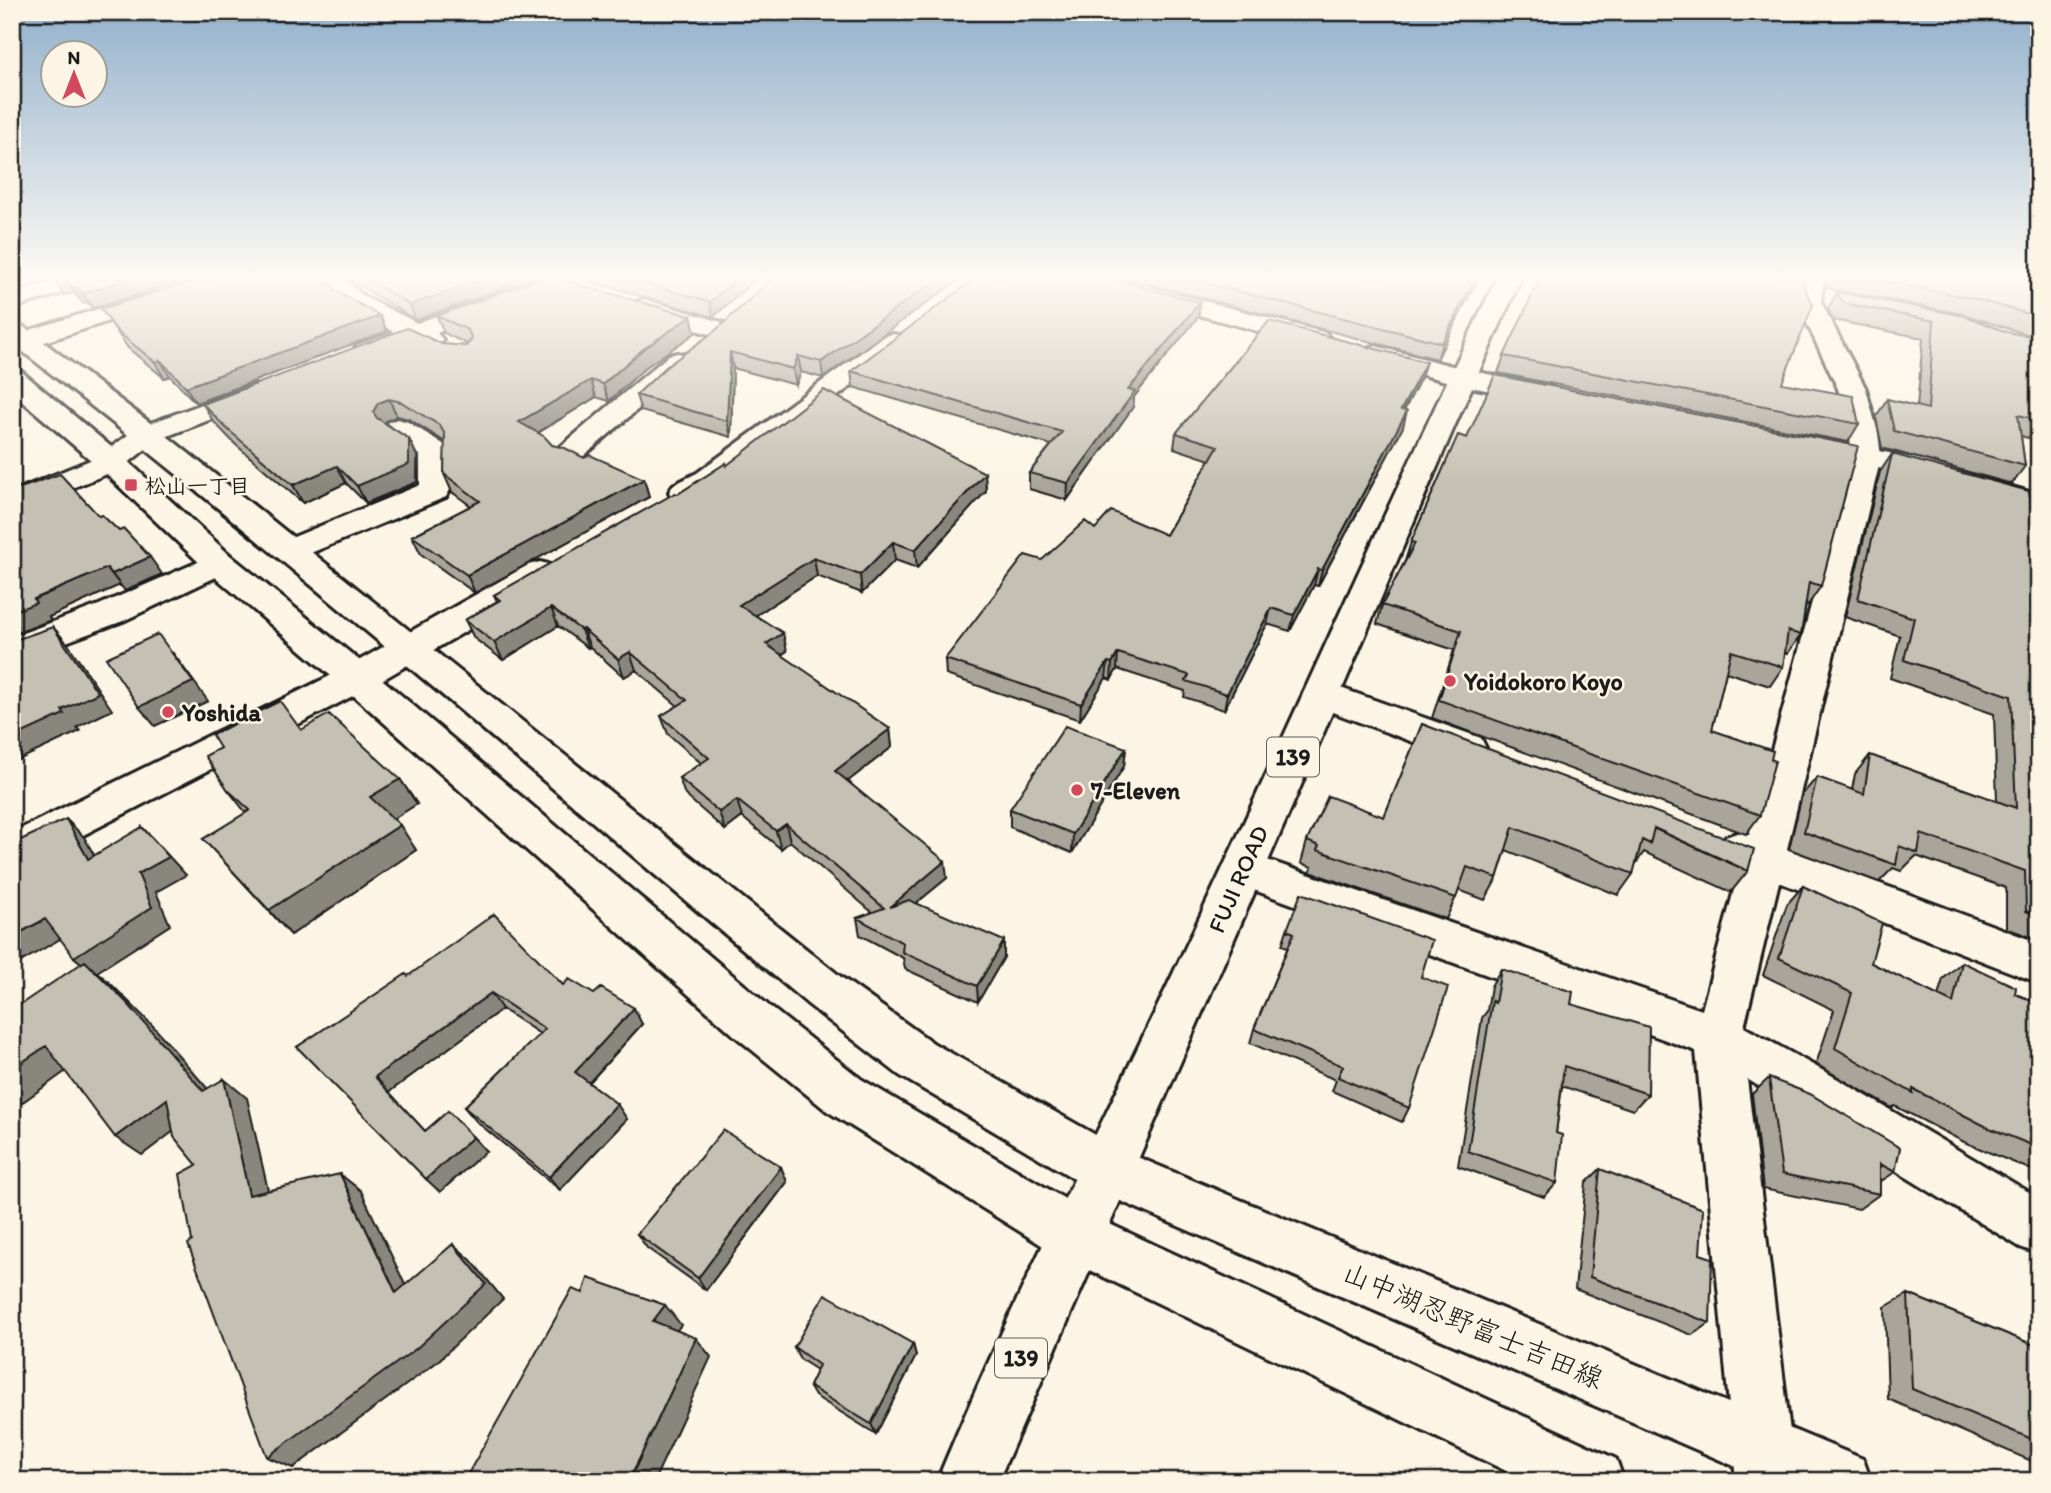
<svg xmlns="http://www.w3.org/2000/svg" width="2051" height="1493" viewBox="0 0 2051 1493" font-family="Itim,'Klee One',sans-serif">
<rect width="100%" height="100%" fill="#fcf5e5"/>
<filter id="ink" filterUnits="userSpaceOnUse"><feTurbulence type="fractalNoise" baseFrequency=".0143" numOctaves="2"/><feDisplacementMap in="SourceGraphic" scale="14" xChannelSelector="R" yChannelSelector="G"/><feConvolveMatrix kernelMatrix="1 2 1 2 8 2 1 2 1" color-interpolation-filters="sRGB"/></filter>
<g filter="url(#ink)">
<g fill="none" stroke-linecap="round" stroke-linejoin="round">
<g stroke="#1c1c1c" stroke-width="6">
<path id="minor" d="M63,278H100L97,283L12,308V293Z
M315,278H341L365,297L417,323L538,278H571L568,283L437,333L443,340L439,346C428,348 421,342 412,343C392,345 378,362 357,357L353,351L357,345L394,332L347,307Z
M1800,278H1824L1821,302L1866,389L1878,433L1881,457L1787,849L2039,943V983L1779,882L1744,1027L1831,1075L2039,1198V1254L2020,1247L1747,1079L1796,1481H1736L1696,1051L1229,881L1223,869L1229,857L1244,852L1702,1010L1740,867L1725,861L1719,849L1725,837L1740,832L1749,835L1851,457L1850,433L1838,389L1797,302Z
M153,292L162,294L165,299L162,304L26,348L17,346L13,340L17,334Z
M644,299L728,324L732,329L728,334L719,337L635,312L631,307L635,302Z
M893,334L902,336L906,342L902,348L719,485C703,494 691,503 673,499L669,492L673,485L697,473L884,336Z
M678,353L687,355L691,361L687,367L579,460L569,463L559,460L554,454L559,448L669,355Z
M254,385L264,387L268,393L264,399L157,440L122,468L12,512V492L100,456L137,428Z
M398,419L408,422L445,445L450,451V490L446,497L301,557L290,560L279,557L274,550L279,543L420,485V455L388,434L384,428L388,422Z
M219,553L231,556L235,563L231,570L123,621L12,662V637L99,605Z
M540,562L552,565L557,573L552,581L370,687L27,864L12,869V833L344,669L528,565Z
M1321,681L1481,738L1486,748L1481,758L1467,762L1308,703L1303,694L1308,685Z"/>
</g>
<g stroke="#1c1c1c" stroke-width="6">
<path id="tertiary" d="M1077,278H1116L1326,333L1330,339L1326,345L1317,347L1080,283Z
M12,322L21,325L157,428L841,977L933,1043L1124,1151L1132,1169L1124,1187L1106,1194L1088,1187L899,1075L809,1005C545,783 284,556 12,343Z
M1375,346L1464,369L1554,388L1558,394L1554,400L1544,402L1461,385L1366,360L1362,354L1366,348Z
M12,370L22,372L122,456L231,556L370,669L769,1006L861,1079L1094,1216L1102,1235L1094,1254L1075,1262L1056,1254L827,1111L735,1036L344,687L207,570L100,468L12,392Z
M1803,435L1918,459L2039,495V514L1901,473L1793,450L1788,444L1793,438Z"/>
</g>
<g stroke="#1c1c1c" stroke-width="6">
<path id="secondary" d="M1106,1144L1863,1459L1871,1481H1769L1088,1187L1080,1169L1088,1151Z
M1075,1208L1616,1459L1624,1481H1527L1056,1254L1048,1235L1056,1216Z"/>
</g>
<g stroke="#1c1c1c" stroke-width="6">
<path id="trunk" d="M1497,278H1521L1455,425L1296,797L998,1481H937C1015,1292 1110,1110 1196,925C1298,710 1392,492 1497,278Z"/>
</g>
<use href="#minor" fill="#fcf5e5" fill-rule="evenodd"/>
<use href="#tertiary" fill="#fcf5e5" fill-rule="evenodd"/>
<use href="#secondary" fill="#fcf5e5" fill-rule="evenodd"/>
<use href="#trunk" fill="#fcf5e5" fill-rule="evenodd"/>
</g>
<path fill="#a9a59a" stroke="#1c1c1c" stroke-width="2" d="M347,278H532L416,320Z
M579,278H757L713,317Z
M961,278L823,378L801,372L796,385L733,368L731,437L641,411L636,395L716,330Z
M1125,278H1478L1437,359Z
M1826,278H2039V430L2035,429L2028,438L2021,436L2025,466L2012,484L1882,448L1876,417L1887,399L1917,407L1923,338L1833,320L1828,309L1837,292L2007,332L2039,338L1962,314L1826,288Z
M55,280L178,282L93,308L87,302L83,303L74,293L65,295Z
M341,294L380,316L387,331L196,403L170,376L164,378L128,348L101,309Z
M1200,302L1198,317L1134,397L1133,407L1067,500L1029,489V473L1051,445L853,387L851,371Z
M437,316H691L695,333L646,367L609,401L596,397L538,433L552,445L584,458L644,479L649,497L475,593L421,554L412,536L471,506L452,492L444,474L445,442L409,419L397,416L386,421L385,423L409,439L417,456V482L366,503L346,483L303,503L235,444L213,421L203,404L442,344L466,346L467,344L444,333Z
M1504,356L1782,383L1859,424L1848,442L1498,373Z
M1421,377L1404,411L1403,427L1318,586L1314,585L1290,631L1267,624L1224,710L1184,697L1185,691L1117,669L1111,680L1106,678L1080,720L946,675L945,659L1095,529L1166,535L1210,460L1174,448L1176,433Z
M1458,435L1821,586L1808,605L1806,604L1801,635L1788,653H1785L1783,667L1770,686L1726,672L1712,730L1760,815L1746,834L1432,718L1454,650L1377,624L1382,605L1405,561L1411,542Z
M1892,454L2032,511L2039,513V940L2006,928V888L1916,856L1901,871L1893,868L1879,882L1789,849L1802,795L1817,777L1852,790L1855,774L1870,755L1997,801L1994,714L1890,678L1900,636L1845,617L1880,472Z
M726,463L727,466L985,473L986,491L917,568L895,560L862,593L817,576L756,615L787,651L781,655L890,729L892,747L848,781L947,878L916,903L1004,957L978,1002L905,969L903,958L860,935L857,918L873,913L790,841L781,849L742,817L725,830L685,795L679,778L701,763L668,734L661,716L678,706L636,670L624,677L590,647L588,648L558,626L503,660L474,638L465,620L497,601L494,595L678,494Z
M1422,724L1748,871L1731,892L1644,852L1635,865L1633,874L1618,895L1506,850L1497,878L1485,900L1459,890L1446,919L1310,872L1312,867L1301,863L1307,841L1384,817Z
M301,730L400,779L417,804L393,819L416,850L291,935L203,839L246,813L228,790Z
M1126,748L1124,766L1072,853L1010,827V809Z
M1803,886L1871,963L1938,996L1943,979L1962,962L2015,994L2039,1003V1173L1964,1142L1895,1106L1892,1108L1816,1064L1834,1010L1763,975L1787,904Z
M1287,930L1421,977L1409,1108L1402,1122L1332,1091L1336,1080L1250,1043L1254,1029L1288,947L1282,945Z
M1501,969L1571,1004L1648,1094L1633,1110L1562,1086L1556,1133L1557,1183L1544,1197L1458,1166L1482,1018L1487,1011L1491,986Z
M408,976L563,985L642,1024L589,1083L627,1119L560,1190L477,1122L464,1107L540,1034L502,1009L389,1092L425,1131L473,1137L486,1151L440,1192L297,1047Z
M1769,1078L1895,1172L1880,1182V1194L1859,1209L1763,1189L1752,1094Z
M781,1167L787,1182L706,1290L647,1248L637,1234Z
M1600,1169L1700,1254L1710,1323L1692,1335L1575,1289L1586,1183Z
M1908,1294L2039,1347V1462L2036,1463L1888,1399L1885,1307Z
M913,1344L916,1356L876,1434L815,1396L809,1386L817,1370L800,1359L794,1347Z"/>
<path fill="#89867d" stroke="#1c1c1c" stroke-width="2" d="M64,278L74,293L65,295L55,280Z
M134,278H211L178,282L93,308L83,293Z
M485,278H532L416,320L410,305Z
M737,278H757L713,317L710,302Z
M939,278H961L823,378L821,362Z
M1475,278H1478L1437,359L1442,343Z
M77,287L87,302L83,303L74,288Z
M1200,302L1198,317L1134,397L1133,407L1067,500L1068,483L1128,390Z
M380,316L387,331L196,403L186,387Z
M691,316L695,333L646,367L609,401L603,384L642,350Z
M730,352L733,368L731,437L727,421Z
M798,356L801,372L796,385L793,369Z
M160,360L170,376L164,378L155,362Z
M1426,362L1421,377L1396,425L1401,410Z
M591,380L596,397L526,440L519,422Z
M389,399L397,416L386,421L382,429L373,412L378,403Z
M1407,411L1403,427L1318,586L1322,570Z
M409,439L417,456V482L366,503L357,486Z
M337,466L346,483L303,503L293,485Z
M985,473L986,491L917,568L915,550Z
M644,479L649,497L475,593L467,575Z
M893,542L895,560L862,593L860,575Z
M150,557L162,574L125,591L112,574Z
M814,558L817,576L744,623L739,605Z
M107,568L120,585L49,617L51,620L12,635V612L34,599Z
M1318,569L1314,585L1290,631L1294,615Z
M551,608L558,626L503,660L494,642Z
M1271,608L1267,624L1224,710L1227,694Z
M53,627L68,644L112,710L77,727L80,731L12,763V738L62,710Z
M583,629L590,647L588,648L581,630Z
M783,633L787,651L771,662L766,644Z
M630,652L636,670L624,677L618,659Z
M173,653L208,701L155,726L139,707Z
M1118,653L1117,669L1111,680L1112,663Z
M1108,662L1106,678L1080,720L1081,704Z
M890,729L892,747L838,789L835,771Z
M1126,748L1124,766L1072,853L1073,834Z
M400,779L417,804L387,823L370,797Z
M737,800L742,817L725,830L719,812Z
M66,819L84,837L106,876L88,859Z
M786,824L790,841L781,849L776,831Z
M400,825L416,850L291,935L269,910Z
M142,827L186,875L156,892L170,925L97,972L109,982L153,1026L226,1110L203,1091L94,974L74,957L138,874Z
M945,861L947,878L892,923L890,907Z
M45,919L65,936L12,967V937Z
M1004,941V957L978,1002L977,986Z
M491,993L502,1009L389,1092L375,1077Z
M634,1008L642,1024L585,1087L575,1072Z
M46,1046L73,1066L20,1104L12,1099V1069Z
M224,1079L247,1098L273,1212L249,1195Z
M167,1099L191,1118L142,1155L115,1137Z
M617,1104L627,1119L560,1190L549,1177Z
M473,1137L486,1151L440,1192L426,1179Z
M781,1167L787,1182L706,1290L698,1278Z
M340,1174L361,1191L416,1308L396,1293Z
M453,1244L471,1260L503,1299L437,1362L293,1468L267,1457Z
M665,1305L681,1325L669,1340L653,1321Z
M696,1338L711,1357L654,1481H629Z
M913,1344L916,1356L876,1434L871,1424Z
M12,1470L16,1481H12Z"/>
<path fill="#c4c0b3" stroke="#1c1c1c" stroke-width="2" d="M64,278H134L83,293L77,287L74,288Z
M221,278H322L341,294L380,316L186,387L160,360L155,362L118,332L101,309L182,284Z
M365,278H485L410,305Z
M541,278H555L691,316L642,350L603,384L591,380L519,422L545,437L552,445L565,448L584,458L590,455L644,479L467,575L412,536L480,501L444,474L445,434L439,425L401,402L389,399L378,403L373,412L377,418L409,439V464L357,486L337,466L293,485L225,427L203,404L407,328L442,344L466,346L472,339L468,330L437,316Z
M627,278H737L710,302Z
M773,278H939L821,362L798,356L793,369L730,352L727,421L636,395L666,367L716,330Z
M976,278H1108L1200,302L1128,390L1135,391L1068,483L1029,473L1062,432L851,371Z
M1185,278H1475L1442,343Z
M1540,278H1804L1803,285L1813,305L1782,383L1853,396L1859,424L1504,356Z
M1869,278H2039V317L1972,298Z
M1837,292L1965,316L2007,332L2039,338V420L2018,415L2025,466L1894,431L1887,399L1928,409L1934,321L1843,303Z
M1269,321L1426,362L1401,410L1407,411L1322,570L1318,569L1294,615L1271,608L1227,694L1186,681L1189,675L1118,653L1112,663L1108,662L1081,704L945,659L1025,555L1042,560L1085,521L1095,529L1111,511L1166,535L1218,446L1176,433Z
M1495,375L1858,446L1821,586L1809,582L1801,635L1788,631L1783,667L1731,651L1712,730L1773,751L1771,759L1775,761L1760,815L1439,700L1461,631L1382,605L1415,543L1411,542L1458,435L1467,438Z
M824,390L985,473L915,550L893,542L860,575L814,558L739,605L783,633L766,644L890,729L835,771L945,861L890,907L909,900L1004,941L977,986L902,952L903,943L857,918L884,908L786,824L776,831L737,800L719,812L679,778L709,758L661,716L687,700L630,652L618,659L583,629L581,630L551,608L494,642L465,620L500,600L494,595L675,493L678,494L726,463V466Z
M1892,454L2029,491L2032,511L2039,513V916L2026,911L2025,871L1921,834L1918,853L1899,846L1896,865L1804,832L1817,777L1864,794L1870,755L2016,808L2011,696L1904,660L1914,618L1858,599Z
M60,474L99,516L102,515L119,531L124,529L150,557L112,574L107,568L34,599L36,603L12,612V491Z
M53,627L98,693L62,710L64,714L12,738V641Z
M158,634L193,682L139,707L106,658Z
M280,701L301,730L329,714L400,779L370,797L400,825L269,910L203,839L250,810L228,790L205,756L220,748L212,735Z
M1422,724L1754,849L1748,871L1654,828L1650,844L1642,840L1633,874L1513,827L1497,878L1467,867L1456,898L1317,850L1319,846L1307,841L1328,796L1384,817Z
M1065,726L1126,748L1073,834L1010,809Z
M66,819L88,859L142,827L169,857L138,874L152,907L74,957L45,919L12,937V844Z
M1803,886L1882,923L1871,963L1953,1003L1962,962L2016,987L2015,994L2039,1003V1148L1987,1127L1913,1089V1093L1835,1048L1852,993L1779,958Z
M1301,893L1432,940L1421,977L1448,987L1409,1108L1338,1077L1343,1066L1254,1029L1294,933L1287,930Z
M494,914L563,985L569,979L594,994L601,988L634,1008L575,1072L617,1104L549,1177L464,1107L545,1029L491,993L375,1077L425,1131L448,1111L473,1137L426,1179L297,1047L406,974L408,976Z
M85,961L129,1005L203,1091L224,1079L249,1195L340,1174L396,1293L453,1244L486,1284L417,1348L267,1457L188,1244L192,1241L180,1174L197,1165L174,1137L167,1099L115,1137L46,1046L12,1069V1010Z
M1501,969L1573,992L1571,1004L1649,1027L1648,1094L1564,1066L1556,1133L1562,1135L1557,1183L1468,1151L1492,1001L1495,1003Z
M1769,1078L1810,1094L1900,1148L1895,1172L1880,1164V1194L1782,1174Z
M723,1130L781,1167L698,1278L637,1234Z
M1600,1169L1703,1209L1700,1254L1712,1258L1710,1323L1590,1277Z
M588,1278L665,1305L653,1321L696,1338L629,1481H464L572,1289L583,1293Z
M825,1294L913,1344L871,1424L809,1386L819,1365L794,1347Z
M1908,1294L2039,1347V1442L1912,1389Z"/>
</g>
<linearGradient id="sky" x2="0" y2="1"><stop stop-color="#91b0cc"/><stop offset="0.57" stop-color="#fefaf3"/><stop offset="1" stop-color="#fefaf3" stop-opacity="0"/></linearGradient>
<rect width="2051" height="487" fill="url(#sky)"/>
<g fill="#d1495b" stroke="#fcf5e5" stroke-width="2.5">
<rect x="124" y="478" width="14" height="14" rx="3.5"/>
<circle cx="1450" cy="681" r="7"/>
<circle cx="168" cy="712" r="7"/>
<circle cx="1077" cy="790" r="7"/>
</g>
<g text-anchor="middle" dominant-baseline="central" stroke-width="5" stroke-linejoin="round" paint-order="stroke">
<g font-size="21" font-weight="bold" fill="#1c1c1c" stroke="#fcf5e5" text-anchor="start">
<text x="145" y="485">松山一丁目</text>
</g>
<g fill="#fcf5e5" stroke="#5f5d58" stroke-width="2">
<rect x="1267" y="737.5" width="52" height="39" rx="5"/>
<rect x="995" y="1338.5" width="52" height="39" rx="5"/>
</g>
<g font-size="23" font-weight="bold" fill="#1c1c1c">
<text x="1293" y="757">139</text>
<text x="1021" y="1358">139</text>
</g>
<g font-size="24" font-weight="bold" fill="#1c1c1c" stroke="#fcf5e5" text-anchor="start">
<text x="1464" y="681">Yoidokoro Koyo</text>
<text x="182" y="712">Yoshida</text>
<text x="1091" y="790">7-Eleven</text>
</g>
<g font-size="24" fill="#1c1c1c" stroke="#fcf5e5">
<text transform="translate(1238 879) rotate(-66)">FUJI ROAD</text>
</g>
<g font-size="28" fill="#1c1c1c" stroke="#fcf5e5">
<text transform="translate(1473 1325) rotate(23)">山中湖忍野富士吉田線</text>
</g>
</g>
<rect width="2051" height="1493" fill="none" stroke="#fcf5e5" stroke-width="42"/>
<rect x="21" y="21" width="2009" height="1451" fill="none" stroke="#1c1c1c" stroke-width="2.5" filter="url(#ink)"/>
<g transform="translate(74 74)"><circle r="33" fill="#fcf5e5" stroke="#a29e95" stroke-width="2"/>
<path d="M0-5L12 26L0 18L-12 26Z" fill="#d1495b"/>
<text y="-10" font-size="19" font-weight="bold" text-anchor="middle" fill="#1c1c1c">N</text>
</g>
</svg>
